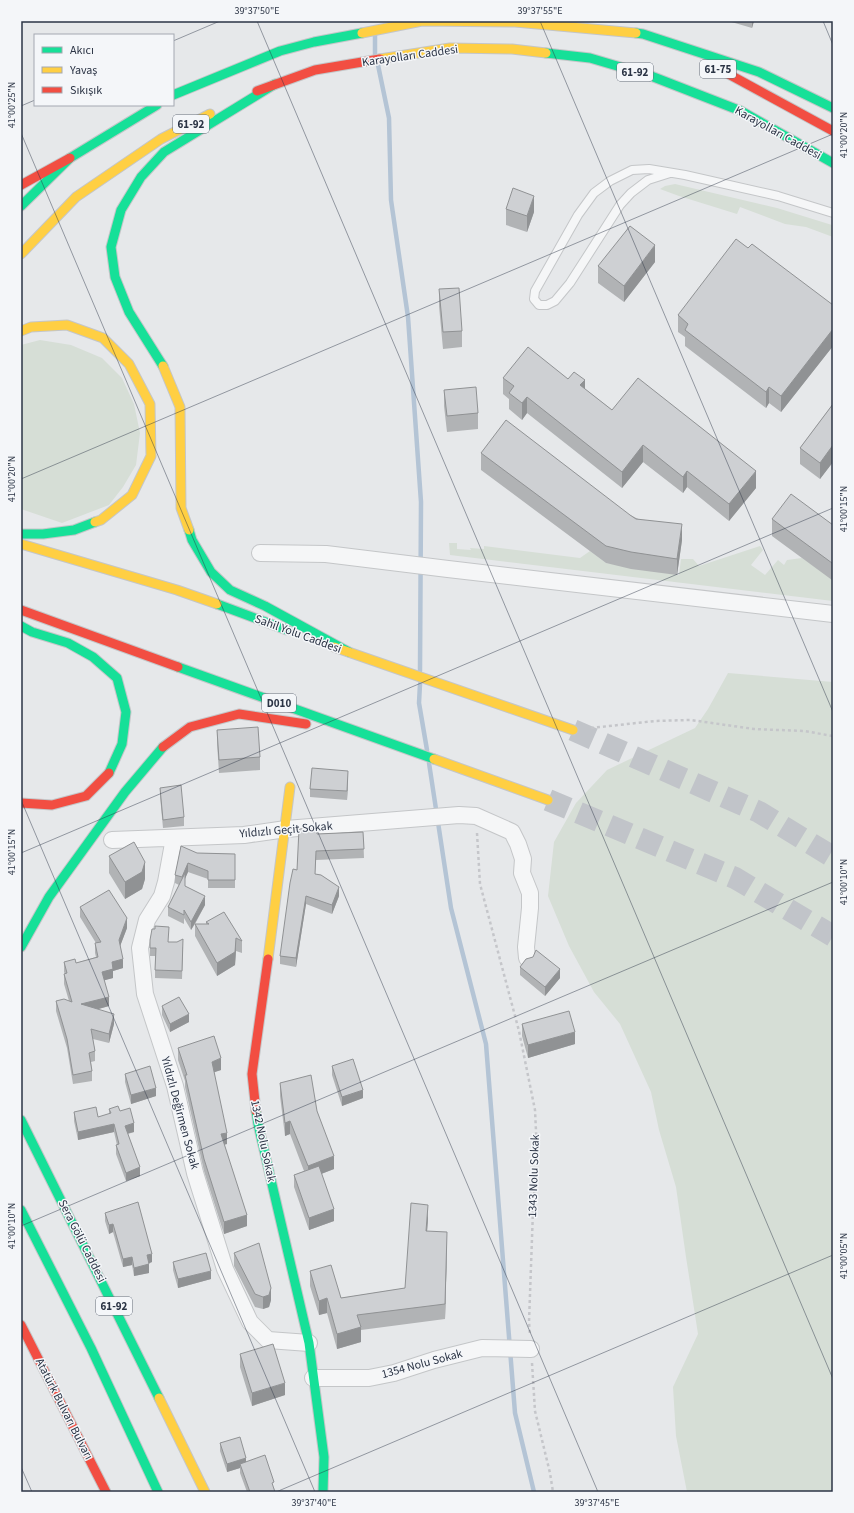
<svg xmlns="http://www.w3.org/2000/svg" width="854" height="1513" viewBox="0 0 854 1513" font-family="'Source Sans 3',sans-serif">
<rect width="100%" height="100%" fill="#e6e8ea"/>
<path fill="#d6ded6" d="M675,184L777,208L832,225L833,237L806,227L785,224L740,207L737,214L679,196L660,189L665,186Z
M40,340L71,345L102,358L122,378L134,404L140,433L136,465L123,487L109,505L62,523L21,509V345Z
M449,543H457V549L471,550L470,548L484,549V546L580,558L590,551L606,563L679,575L681,559H693L699,566L760,546L763,550L751,565L765,575L778,560L784,565L787,560L802,558L833,579V601L450,555Z
M728,673L833,682V1492H687L676,1436L673,1387L698,1334L686,1257L676,1187L659,1130L651,1092L620,1024L594,992L569,946L548,896L554,842L576,803L607,770L695,728L708,709Z"/>
<g fill="none" stroke-linecap="round" stroke-linejoin="round">
<path stroke="#b4c4d5" stroke-width="4.5" d="M375,35V54
M378,65L389,118L391,200L408,317L421,502L420,671
M420,684L419,703L427,750
M429,763L451,908L486,1044L515,1413L534,1492"/>
<path stroke="#c1c4c9" stroke-width="22" stroke-dasharray="22 11" stroke-linecap="butt" d="M573,730L759,812L833,857
M548,800L735,878L833,936"/>
<g stroke="#c4c6c8" stroke-width="10">
<path id="lane" d="M670,173L648,180L631,193L620,205L570,283L555,301L547,305H539L534,299L535,291L578,215L594,193L610,181L632,170L649,169L685,175L778,196L833,213"/>
</g>
<g stroke="#c4c6c8" stroke-width="18">
<path id="street" d="M260,553L326,554L448,569L833,614
M174,838L166,882L162,896L147,920L140,948L145,994L175,1086L195,1173L225,1269L250,1322L268,1340L309,1343
M112,840L244,835L286,829L459,815L476,816L512,832L518,844L523,859L522,873L530,893V908L526,947L527,958
M313,1378H369L394,1373L434,1360L482,1348L531,1349"/>
</g>
<g stroke="#c4c6c8" stroke-width="11">
<path id="fast" d="M636,33L643,34L759,72L833,108
M546,53L590,58L651,76L741,111L833,163
M173,95L280,51L314,42L362,33
M21,206L70,158L157,105
M163,366L129,312L115,277L111,247L121,210L141,177L164,152L275,84
M189,530L192,540L211,572L230,590L265,606L349,652
M21,534H43L74,530L95,522
M217,604L287,630
M21,626L32,632L68,643L93,657L117,678L126,712L122,744L109,773
M178,667L434,759
M21,947L49,897L125,792L163,747
M256,1111L258,1124L309,1343L324,1457L323,1492
M21,1120L159,1398
M21,1210L91,1348L158,1492"/>
</g>
<g stroke="#c4c6c8" stroke-width="11">
<path id="slow" d="M362,33L422,21L515,22L636,33
M380,59L450,48L512,49L546,53
M21,254L76,197L161,139L210,114
M21,331L31,327L67,325L103,338L129,364L150,404L151,456L132,495L101,520L95,522
M163,366L180,407L181,508L189,530
M21,544L177,590L217,604
M334,647L573,730
M434,759L548,800
M268,959L290,787
M159,1398L205,1492"/>
</g>
<g stroke="#c4c6c8" stroke-width="11">
<path id="jam" d="M721,70L833,131
M257,91L315,70L380,59
M21,185L70,158
M21,610L178,667
M163,747L190,727L239,714L306,724
M21,803L52,805L86,796L109,773
M256,1111L252,1074L268,959
M21,1325L106,1492"/>
</g>
<path stroke="#c5c6ca" stroke-width="2.5" stroke-dasharray="3 3" stroke-linecap="butt" d="M591,728L655,721L691,720L754,729L804,731L833,736
M477,833L480,884L519,1031L535,1110L537,1152L533,1210L529,1322L530,1335
M532,1363L535,1411L550,1473L553,1492"/>
<use href="#lane" stroke="#f5f6f7" stroke-width="8"/>
<use href="#street" stroke="#f5f6f7" stroke-width="16"/>
<use href="#fast" stroke="#16e098" stroke-width="9"/>
<use href="#slow" stroke="#ffcf43" stroke-width="9"/>
<use href="#jam" stroke="#f24e42" stroke-width="9"/>
</g>
<path fill="#b1b3b5" d="M728,21H754L752,28Z
M506,209L534,212L527,232L506,225Z
M655,262L624,302L598,283V266Z
M439,289L462,331V347L443,349L439,306Z
M833,305V346L781,412L769,403L766,408L685,346V337L678,332V315Z
M503,378L568,379L585,389L612,410L756,488L729,521L687,487L683,493L643,462L622,488L527,413L522,420L509,409V399L503,394Z
M444,390L478,413V429L447,432L444,406Z
M833,404V462L820,479L800,464V448Z
M481,453L630,515L682,540L677,575L631,569L606,563L481,470Z
M772,519L833,525L832,580L772,536Z
M217,730L260,757V770L219,773L217,743Z
M348,779L347,800L310,797V789Z
M160,788L184,817V826L163,828L160,796Z
M363,832L364,858L316,860L315,874L339,896L332,914L306,904L296,967L280,964V956L297,870L317,834Z
M197,853L235,854V888H208V879L188,872L185,878V886L205,905L195,924H206V922L242,941V953L236,951L235,965L217,976L195,936V924L191,930L184,918V924L168,916V907L179,885L175,883V875Z
M109,856L145,879L142,889L125,899L109,873Z
M80,907L127,928L120,946L123,968L113,971V978L104,980L109,1006L98,1009L114,1024L109,1043L93,1039L95,1051V1061L91,1062L92,1071V1081L73,1084L67,1048L56,1011V1001H69L64,984V974H65L64,972V962L76,963L96,957L95,953V943H96L80,917Z
M150,940L169,942L183,947L182,979L155,978V956H150Z
M520,967L560,978L545,996L520,975Z
M162,1006L189,1022L170,1032L162,1015Z
M522,1024L575,1044L528,1058L522,1036Z
M178,1048L221,1070L214,1072L227,1144L224,1145L247,1226L224,1234L204,1171L185,1087V1081L178,1060Z
M332,1066L363,1098L342,1106L332,1075Z
M125,1074L156,1096L131,1104L125,1082Z
M280,1083L317,1111L334,1169L321,1174L334,1221L309,1230L294,1187V1175L304,1171L290,1134L285,1136L280,1096Z
M109,1109L120,1111L134,1132L128,1134L140,1176L126,1181L116,1154V1145H117L114,1132L78,1140L74,1121V1112L98,1117L109,1114Z
M105,1213L152,1262L149,1263V1273L134,1276L132,1265L123,1267L113,1232L109,1234L105,1221Z
M428,1219L427,1231L447,1247L445,1319L361,1330V1342L337,1349L327,1313L319,1315L310,1286V1271L341,1298L405,1288Z
M234,1253L271,1300L269,1307L263,1309L255,1307L234,1266Z
M173,1262L211,1279L178,1288L173,1270Z
M240,1354L285,1395L252,1406L240,1367Z
M220,1443L246,1462L274,1488L275,1492H247L240,1473V1468L227,1472L220,1451Z"/>
<path fill="#909294" d="M752,21H754L752,28Z
M534,196V212L527,232V216Z
M655,245V262L624,302V286Z
M833,329V346L781,412V396Z
M585,380V396L580,385Z
M769,387V403L766,408V392Z
M527,397V413L522,420V403Z
M643,445V462L622,488V472Z
M833,445V462L820,479V463Z
M687,471V487L683,493V477Z
M756,471V488L729,521V504Z
M682,524V540L677,575V559Z
M832,563H833V579L832,580Z
M348,771V779L347,800V791Z
M145,862V879L142,889L125,899V882Z
M188,863V872L182,886V877Z
M339,887V896L332,914V905Z
M205,896V905L191,930V922Z
M306,896V904L296,967V958Z
M127,918V928L119,949V940Z
M236,938V951L235,965L217,976V963Z
M123,959V968L113,971V978L102,981V972L112,962Z
M560,969V978L545,996V987Z
M109,997V1006L81,1014V1004Z
M114,1014V1024L109,1043V1034Z
M189,1014V1022L170,1032V1024Z
M575,1032V1044L528,1058V1045Z
M221,1058V1070L212,1073V1062Z
M156,1088V1096L131,1104V1095Z
M363,1090V1098L342,1106V1097Z
M290,1121V1134L285,1136V1123Z
M134,1123V1132L125,1134V1126Z
M114,1124V1132L78,1140V1132Z
M227,1133V1144L221,1145V1134Z
M334,1156V1169L308,1179V1166Z
M140,1167V1176L126,1181V1173Z
M428,1205V1219L426,1245V1231Z
M334,1209V1221L309,1230V1218Z
M247,1215V1226L224,1234V1222Z
M113,1224V1232L109,1234V1225Z
M447,1232V1247L445,1319V1304Z
M152,1254V1262L147,1264V1255Z
M132,1257V1265L123,1267V1259Z
M149,1264V1273L134,1276V1268Z
M211,1271V1279L178,1288V1279Z
M271,1288V1300L269,1307L263,1309V1297Z
M327,1298V1313L319,1315V1301Z
M361,1327V1342L337,1349V1334Z
M285,1383V1395L252,1406V1393Z
M246,1458V1466L240,1464V1468L227,1472V1464Z"/>
<path fill="#ced0d3" stroke="#909294" d="M513,188L534,196L527,216L506,209Z
M630,226L655,245L624,286L598,266Z
M736,239L748,248L752,244L833,305V329L781,396L769,387L766,392L685,330L688,324L678,315Z
M459,288L462,331L443,332L439,289Z
M528,347L568,379L574,372L585,380L580,385L612,410L638,378L756,471L729,504L687,471L683,477L643,445L622,472L527,397L522,403L509,393L514,386L503,378Z
M476,387L478,413L447,416L444,390Z
M833,404V445L820,463L800,448Z
M506,420L630,515L636,519L682,524L677,559L631,552L606,546L481,453Z
M791,494L833,525V563H832L772,519Z
M258,727L260,757L219,760L217,730Z
M312,768L348,771L347,791L310,789Z
M181,785L184,817L163,820L160,788Z
M317,828V834L363,832L364,849L316,851L315,874L321,875L339,887L332,905L306,896L296,958L280,956L290,883L293,869L297,870L299,829Z
M134,842L145,862L142,872L125,882L109,856Z
M181,846L197,853L235,854V880H208V871L188,863L182,877L175,875Z
M185,873V886L205,896L191,922L184,910V915L168,907Z
M109,890L127,918L119,940L123,959L112,962L113,969L102,972L109,997L81,1004L114,1014L109,1034L91,1029L95,1051L89,1053L92,1071L73,1075L67,1039L56,1001L64,999L72,1002L64,974L67,973L64,962L75,959L76,963L98,957L95,943L101,942L80,907Z
M224,912L242,941L236,938L235,952L217,963L195,924H209L206,922Z
M155,926L169,927L168,942H177L183,939L182,971L155,970L156,948H150V940L152,929H155Z
M536,950L560,969L545,987L520,967L526,959L533,957Z
M179,997L189,1014L170,1024L162,1006Z
M569,1011L575,1032L528,1045L522,1024Z
M214,1036L221,1058L212,1062L227,1133L221,1134L247,1215L224,1222L204,1159L185,1075H187L178,1048Z
M353,1059L363,1090L342,1097L332,1066Z
M150,1066L156,1088L131,1095L125,1074Z
M311,1075L317,1111L334,1156L308,1166L290,1121L285,1123L280,1083Z
M118,1106L120,1111L130,1108L134,1123L125,1126L140,1167L126,1173L116,1145L119,1144L114,1124L78,1132L74,1112L96,1107L98,1117L111,1113L109,1109Z
M319,1166L334,1209L309,1218L294,1175Z
M138,1202L152,1254L147,1255L149,1264L134,1268L132,1257L123,1259L113,1224L109,1225L105,1213Z
M411,1203L428,1205L426,1231L447,1232L445,1304L357,1315L361,1327L337,1334L327,1298L319,1301L310,1271L331,1265L341,1298L405,1288Z
M259,1243L271,1288L269,1295L263,1297L255,1294L234,1253Z
M206,1253L211,1271L178,1279L173,1262Z
M273,1344L285,1383L252,1393L240,1354Z
M240,1437L246,1458L227,1464L220,1443Z
M265,1455L274,1482L272,1483L275,1492H250L240,1464Z"/>
<path fill="none" stroke="#2b3445" stroke-width="1" stroke-opacity="0.45" d="M257,21L833,1379M540,21L833,712M823,21L833,45M173,41L220,21M21,106L35,100M21,133L598,1492M21,479L833,134M21,800L315,1492M21,853L833,508M21,1226L833,882M21,1467L32,1492M276,1492L833,1255"/>
<g text-anchor="middle" dominant-baseline="central" stroke-width="3" stroke-linejoin="round" paint-order="stroke">
<g fill="#f4f6f9" stroke="#676e7b" stroke-width="1">
<rect x="700" y="60" width="36" height="18" rx="3"/>
<rect x="617" y="63" width="36" height="18" rx="3"/>
<rect x="173" y="115" width="36" height="18" rx="3"/>
<rect x="262" y="694" width="34" height="18" rx="3"/>
<rect x="96" y="1297" width="36" height="18" rx="3"/>
</g>
<g font-size="11" font-weight="bold" fill="#2b3445">
<text x="718" y="69">61-75</text>
<text x="635" y="72">61-92</text>
<text x="191" y="124">61-92</text>
<text x="279" y="703">D010</text>
<text x="114" y="1306">61-92</text>
</g>
<g font-size="12" fill="#2b3445" stroke="#f4f6f9">
<text transform="translate(410 56) rotate(-8)">Karayolları Caddesi</text>
<text transform="translate(778 133) rotate(29)">Karayolları Caddesi</text>
<text transform="translate(298 634) rotate(20)">Sahil Yolu Caddesi</text>
<text transform="translate(286 830) rotate(-5)">Yıldızlı Geçit Sokak</text>
<text transform="translate(180 1113) rotate(75)">Yıldızlı Değirmen Sokak</text>
<text transform="translate(263 1141) rotate(78)">1342 Nolu Sokak</text>
<text transform="translate(534 1176) rotate(-88)">1343 Nolu Sokak</text>
<text transform="translate(82 1241) rotate(63)">Sera Gölü Caddesi</text>
<text transform="translate(422 1364) rotate(-15)">1354 Nolu Sokak</text>
<text transform="translate(64 1409) rotate(63)">Atatürk Bulvarı Bulvarı</text>
</g>
</g>
<rect width="854" height="1513" fill="none" stroke="#f4f6f9" stroke-width="44"/>
<rect x="34" y="34" width="140" height="72" fill="#f4f6f9" stroke="#a4a8b1"/>
<rect x="42" y="47" width="20" height="6" fill="#16e098" stroke="#a4a8b1"/>
<text x="70" y="54" font-size="12" fill="#2b3445">Akıcı</text>
<rect x="42" y="67" width="20" height="6" fill="#ffcf43" stroke="#a4a8b1"/>
<text x="70" y="74" font-size="12" fill="#2b3445">Yavaş</text>
<rect x="42" y="87" width="20" height="6" fill="#f24e42" stroke="#a4a8b1"/>
<text x="70" y="94" font-size="12" fill="#2b3445">Sıkışık</text>
<rect x="22" y="22" width="810" height="1469" fill="none" stroke="#2b3445" stroke-width="1.5"/>
<g font-size="10" text-anchor="middle" fill="#2b3445">
<text x="257" y="14">39°37'50"E</text>
<text x="540" y="14">39°37'55"E</text>
<text transform="translate(11 105) rotate(-90)" y="4">41°00'25"N</text>
<text transform="translate(843 135) rotate(-90)" y="4">41°00'20"N</text>
<text transform="translate(11 479) rotate(-90)" y="4">41°00'20"N</text>
<text transform="translate(843 509) rotate(-90)" y="4">41°00'15"N</text>
<text transform="translate(11 852) rotate(-90)" y="4">41°00'15"N</text>
<text transform="translate(843 882) rotate(-90)" y="4">41°00'10"N</text>
<text transform="translate(11 1226) rotate(-90)" y="4">41°00'10"N</text>
<text transform="translate(843 1256) rotate(-90)" y="4">41°00'05"N</text>
<text x="314" y="1506">39°37'40"E</text>
<text x="597" y="1506">39°37'45"E</text>
</g>
</svg>
